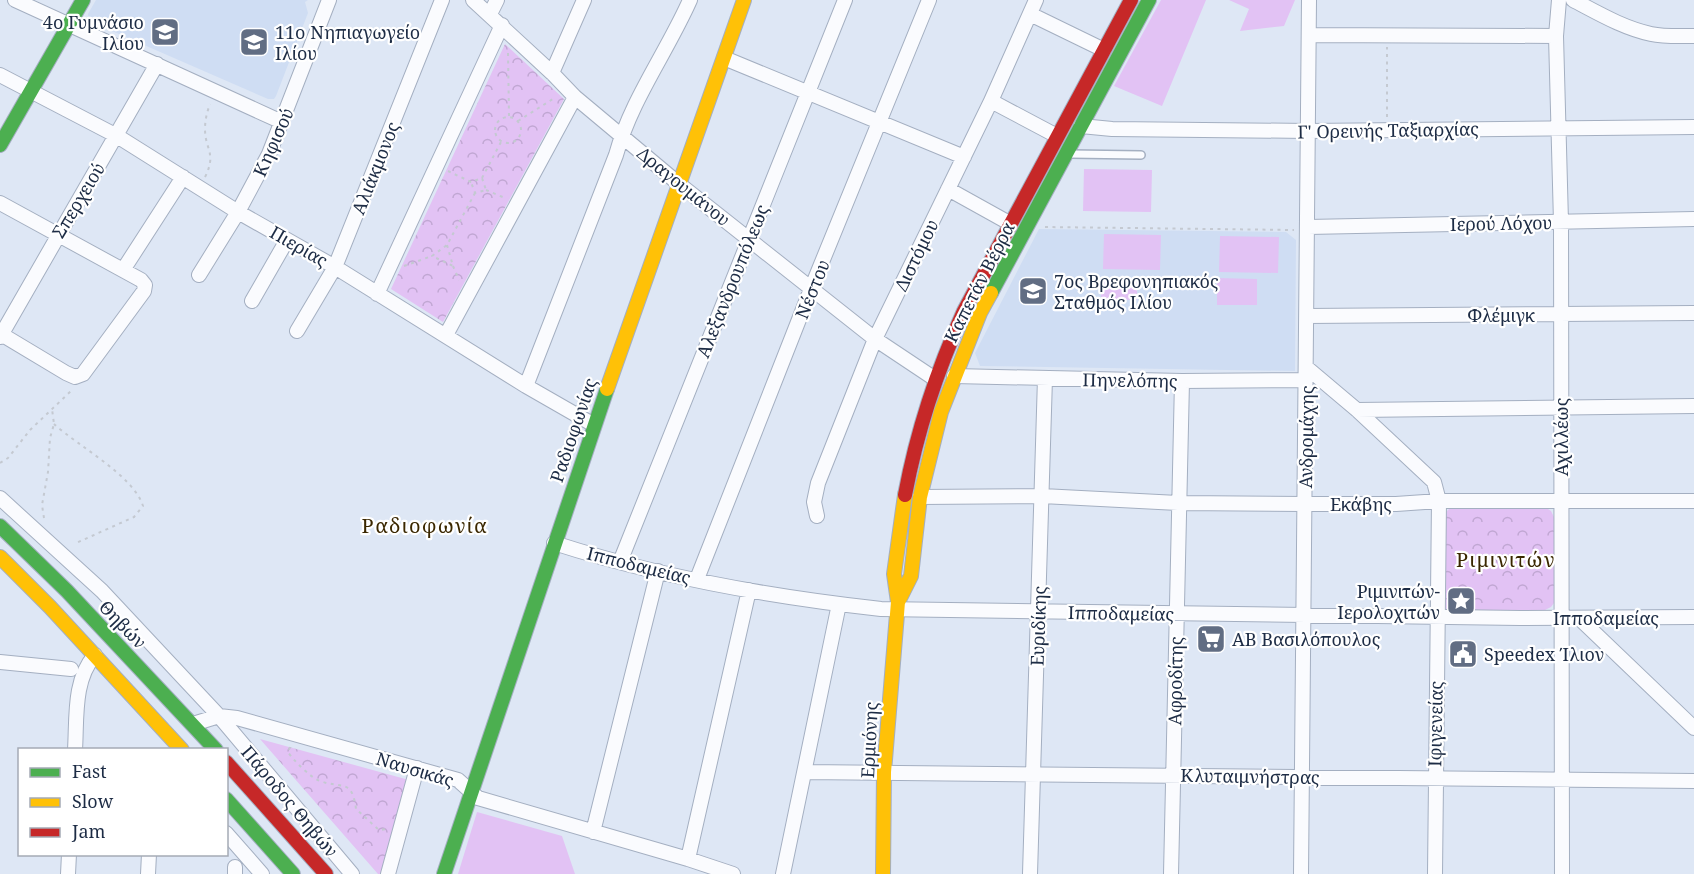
<svg xmlns="http://www.w3.org/2000/svg" width="1694" height="874" viewBox="0 0 1694 874" font-family="'Noto Serif',serif">
<defs>
<pattern id="park-crowns" width="20" height="18" patternUnits="userSpaceOnUse" patternTransform="scale(1.5)"><rect width="20" height="18" fill="#e2c2f4"/><path d="M2 6a3 3 0 1 1 6 0M12 15a3 3 0 1 1 6 0" fill="none" stroke="#c1a7d3"/></pattern>
</defs>
<rect width="100%" height="100%" fill="#dee7f5"/>
<path fill="#cfddf3" d="M96,0H308L305,2L308,13L276,96L274,99H268L89,21L88,14Z
M1039,229L1286,232L1296,240L1295,371L980,366L975,353Z"/>
<path fill="url(#park-crowns)" d="M505,44L564,99L443,322L391,289Z
M1545,507L1551,511L1554,517V603L1551,607L1543,611L1448,612L1444,606L1446,512L1449,509Z
M260,739L409,780L382,874H378Z"/>
<path fill="#e2c2f4" d="M1161,0H1206L1162,106L1114,86Z
M1229,0H1295L1284,26L1240,31L1249,9Z
M1084,169L1152,170L1151,212L1083,211Z
M1104,234L1161,235L1160,270L1103,269Z
M1220,236L1279,237L1278,273L1219,272Z
M1217,278L1257,279V305H1217Z
M1101,280L1137,281V300L1101,299Z
M477,812L562,836L575,874H458Z"/>
<g fill="none" stroke-linecap="round" stroke-linejoin="round">
<g stroke="#a4afc1" stroke-width="10">
<path id="lane" d="M1070,154L1141,155"/>
</g>
<g stroke="#a4afc1" stroke-width="16">
<path id="street" d="M15,0L282,122
M473,0L552,73L575,97L679,184L875,339L935,379
M1559,0L1556,36L1561,222L1562,874
M1573,0C1598,13 1623,28 1651,34C1665,37 1680,36 1694,36
M490,14L497,0
M1030,14L1104,50
M1309,35L1556,36
M724,58L964,157
M552,73L584,0
M0,75L117,136L238,212L335,267L526,386L594,425
M991,101L1057,136
M1081,126L1112,129L1308,131L1694,127
M948,189L1011,224
M0,203L141,280L145,285L144,291L83,374L75,377L66,373L1,334
M1308,227L1694,219
M123,270L183,177
M199,275L238,212L269,154L329,0
M377,294L502,25
M252,301L287,240
M1307,316L1694,313
M297,331L335,267L442,0
M446,335L575,97
M0,337L157,64
M1306,367L1357,410L1434,482L1439,501L1435,874
M954,376L1182,381L1306,380
M526,386L616,155C631,100 667,52 690,0
M1357,410L1694,406
M920,497L1042,496L1178,503L1305,504H1396L1439,501H1694
M0,498L102,591L219,716L352,874
M817,516L814,502L818,483L875,339L991,101L1036,0
M554,543C659,577 771,597 881,609L1520,618L1694,617
M620,562L845,0
M697,579L811,289L929,0
M1579,618L1694,728
M0,662L71,669
M193,724L219,716L237,718L440,775L458,780L478,798L688,859L733,874
M75,750C77,718 73,680 95,655
M805,772L1694,781
M593,832L658,571
M226,833L262,874
M688,859L749,590
M68,874L69,854
M148,874L149,854
M235,874V867
M388,874L417,768
M783,874L839,604
M1030,874L1045,378
M1171,874L1182,381
M1301,874L1309,0"/>
</g>
<g stroke="#a4afc1" stroke-width="16">
<path id="fast" d="M0,145L83,0
M991,293L1149,0
M0,526L67,591L216,750
M226,799L293,874
M444,874L607,389"/>
</g>
<g stroke="#a4afc1" stroke-width="16">
<path id="slow" d="M607,389L744,0
M0,557L50,607L182,750
M898,602L911,576L920,497L941,412L980,313L991,293
M883,874L884,772L898,602L894,574L905,495"/>
</g>
<g stroke="#a4afc1" stroke-width="16">
<path id="jam" d="M905,495C917,431 937,370 964,311L1131,0
M226,762L326,874"/>
</g>
<path stroke="#c4c9d1" stroke-width="2" stroke-dasharray="3 4.5" stroke-linecap="butt" d="M508,53L509,116
M495 130a13 13 0 1 1 26 0a13 13 0 1 1-26 0Z
M1387,117V47
M518,121L556,97
M448,171L471,182L482,178L486,190L475,193L471,182
M205,177C217,153 205,150 205,129C205,120 207,112 210,104
M482,178L501,142
M486,190L505,198
M1045,227L1294,230
M447,245L453,266L432,256L447,245L475,193
M404,266L432,256
M453,266L459,280
M54,424C78,446 134,476 143,506L134,517L74,544
M0,463L8,458L30,430L71,391
M44,518L42,505L48,472L50,438L54,424L52,409
M290,747L288,752C293,760 311,778 320,781C342,789 352,778 356,809L379,830L387,829"/>
<use href="#lane" stroke="#fafbfe" stroke-width="7"/>
<use href="#street" stroke="#fafbfe" stroke-width="14"/>
<use href="#fast" stroke="#4caf50" stroke-width="14"/>
<use href="#slow" stroke="#ffc107" stroke-width="14"/>
<use href="#jam" stroke="#c62828" stroke-width="14"/>
</g>
<defs>
<g id="school-square" transform="scale(1.5)"><rect x="-9" y="-9" width="18" height="18" rx="4" fill="#616d83" stroke="#fff"/><path d="M0-5L7-2L0 1L-7-2ZM-4 1L0 2.5L4 1V4Q0 6-4 4Z" fill="#fff"/></g>
<g id="sight-square" transform="scale(1.5)"><rect x="-9" y="-9" width="18" height="18" rx="4" fill="#616d83" stroke="#fff"/><path d="M0-6L1.8-2.2L6-1.7L2.9 1.2L3.7 5.4L0 3.3L-3.7 5.4L-2.9 1.2L-6-1.7L-1.8-2.2Z" fill="#fff"/></g>
<g id="supermarket-square" transform="scale(1.5)"><rect x="-9" y="-9" width="18" height="18" rx="4" fill="#616d83" stroke="#fff"/><path d="M-6-5.5h2.5l.6 2H6L4.5 2H-2.5L-4.4-4H-6ZM-1.5 3.2a1.3 1.3 0 1 0 .1 0ZM3 3.2a1.3 1.3 0 1 0 .1 0Z" fill="#fff"/></g>
<g id="civic-square" transform="scale(1.5)"><rect x="-9" y="-9" width="18" height="18" rx="4" fill="#616d83" stroke="#fff"/><path d="M-.6-6.5H3V-4.5H.6V-3L4-1V1h2V6H-6V1h2V-1L-.6-3ZM-1.2 2.5V6h2.4V2.5Z" fill="#fff"/></g>
</defs>
<g fill-rule="evenodd">
<use href="#school-square" x="165" y="32"/>
<use href="#school-square" x="254" y="42"/>
<use href="#school-square" x="1033" y="291"/>
<use href="#sight-square" x="1461" y="601"/>
<use href="#supermarket-square" x="1211" y="639"/>
<use href="#civic-square" x="1463" y="654"/>
</g>
<g text-anchor="middle" dominant-baseline="central" stroke-width="4.5" stroke-linejoin="round" paint-order="stroke">
<g font-size="18" fill="#1d2c45" stroke="#fff" text-anchor="start">
<text x="144" y="22" text-anchor="end">4ο Γυμνάσιο<tspan x="144" dy="21">Ιλίου</tspan></text>
<text x="275" y="32">11ο Νηπιαγωγείο<tspan x="275" dy="21">Ιλίου</tspan></text>
<text x="1054" y="281">7ος Βρεφονηπιακός<tspan x="1054" dy="21">Σταθμός Ιλίου</tspan></text>
<text x="1440" y="591" text-anchor="end">Ριμινιτών-<tspan x="1440" dy="21">Ιερολοχιτών</tspan></text>
<text x="1232" y="639">ΑΒ Βασιλόπουλος</text>
<text x="1484" y="654">Speedex Ίλιον</text>
</g>
<g font-size="18" fill="#1d2c45" stroke="#fff">
<text transform="translate(1388 130) rotate(-1)">Γ' Ορεινής Ταξιαρχίας</text>
<text transform="translate(273 142) rotate(-66)">Κηφισού</text>
<text transform="translate(375 168) rotate(-68)">Αλιάκμονος</text>
<text transform="translate(684 186) rotate(39)">Δραγουμάνου</text>
<text transform="translate(78 200) rotate(-59)">Σπερχειού</text>
<text transform="translate(1501 223) rotate(-1)">Ιερού Λόχου</text>
<text transform="translate(299 246) rotate(30)">Πιερίας</text>
<text transform="translate(916 255) rotate(-64)">Διστόμου</text>
<text transform="translate(732 281) rotate(-68)">Αλεξανδρουπόλεως</text>
<text transform="translate(979 282) rotate(-63)">Καπετάν Βέρρα</text>
<text transform="translate(812 289) rotate(-68)">Νέστου</text>
<text x="1501" y="315">Φλέμιγκ</text>
<text transform="translate(1130 380) rotate(1)">Πηνελόπης</text>
<text transform="translate(573 430) rotate(-71)">Ραδιοφωνίας</text>
<text transform="translate(1306 437) rotate(-89)">Ανδρομάχης</text>
<text transform="translate(1561 437) rotate(-90)">Αχιλλέως</text>
<text x="1361" y="504">Εκάβης</text>
<text transform="translate(639 565) rotate(14)">Ιπποδαμείας</text>
<text transform="translate(1121 613) rotate(1)">Ιπποδαμείας</text>
<text x="1606" y="618">Ιπποδαμείας</text>
<text transform="translate(123 624) rotate(46)">Θηβών</text>
<text transform="translate(1038 626) rotate(-88)">Ευριδίκης</text>
<text transform="translate(1175 681) rotate(-89)">Αφροδίτης</text>
<text transform="translate(1435 724) rotate(-89)">Ιφιγενείας</text>
<text transform="translate(869 740) rotate(-87)">Ερμιόνης</text>
<text transform="translate(415 769) rotate(17)">Ναυσικάς</text>
<text transform="translate(1250 776) rotate(1)">Κλυταιμνήστρας</text>
<text transform="translate(290 801) rotate(50)">Πάροδος Θηβών</text>
</g>
<g font-size="20" letter-spacing="1.5" fill="#3a2700" stroke="#fff">
<text x="425" y="525">Ραδιοφωνία</text>
<text x="1506" y="559">Ριμινιτών</text>
</g>
</g>
<rect x="18" y="748" width="210" height="108" fill="#ffffff" stroke="#a5abb5" stroke-width="1.5"/>
<rect x="30" y="768" width="30" height="9" fill="#4caf50" stroke="#a5abb5" stroke-width="1.5"/>
<text x="72" y="778" font-size="18" fill="#1d2c45">Fast</text>
<rect x="30" y="798" width="30" height="9" fill="#ffc107" stroke="#a5abb5" stroke-width="1.5"/>
<text x="72" y="808" font-size="18" fill="#1d2c45">Slow</text>
<rect x="30" y="828" width="30" height="9" fill="#c62828" stroke="#a5abb5" stroke-width="1.5"/>
<text x="72" y="838" font-size="18" fill="#1d2c45">Jam</text>
</svg>
